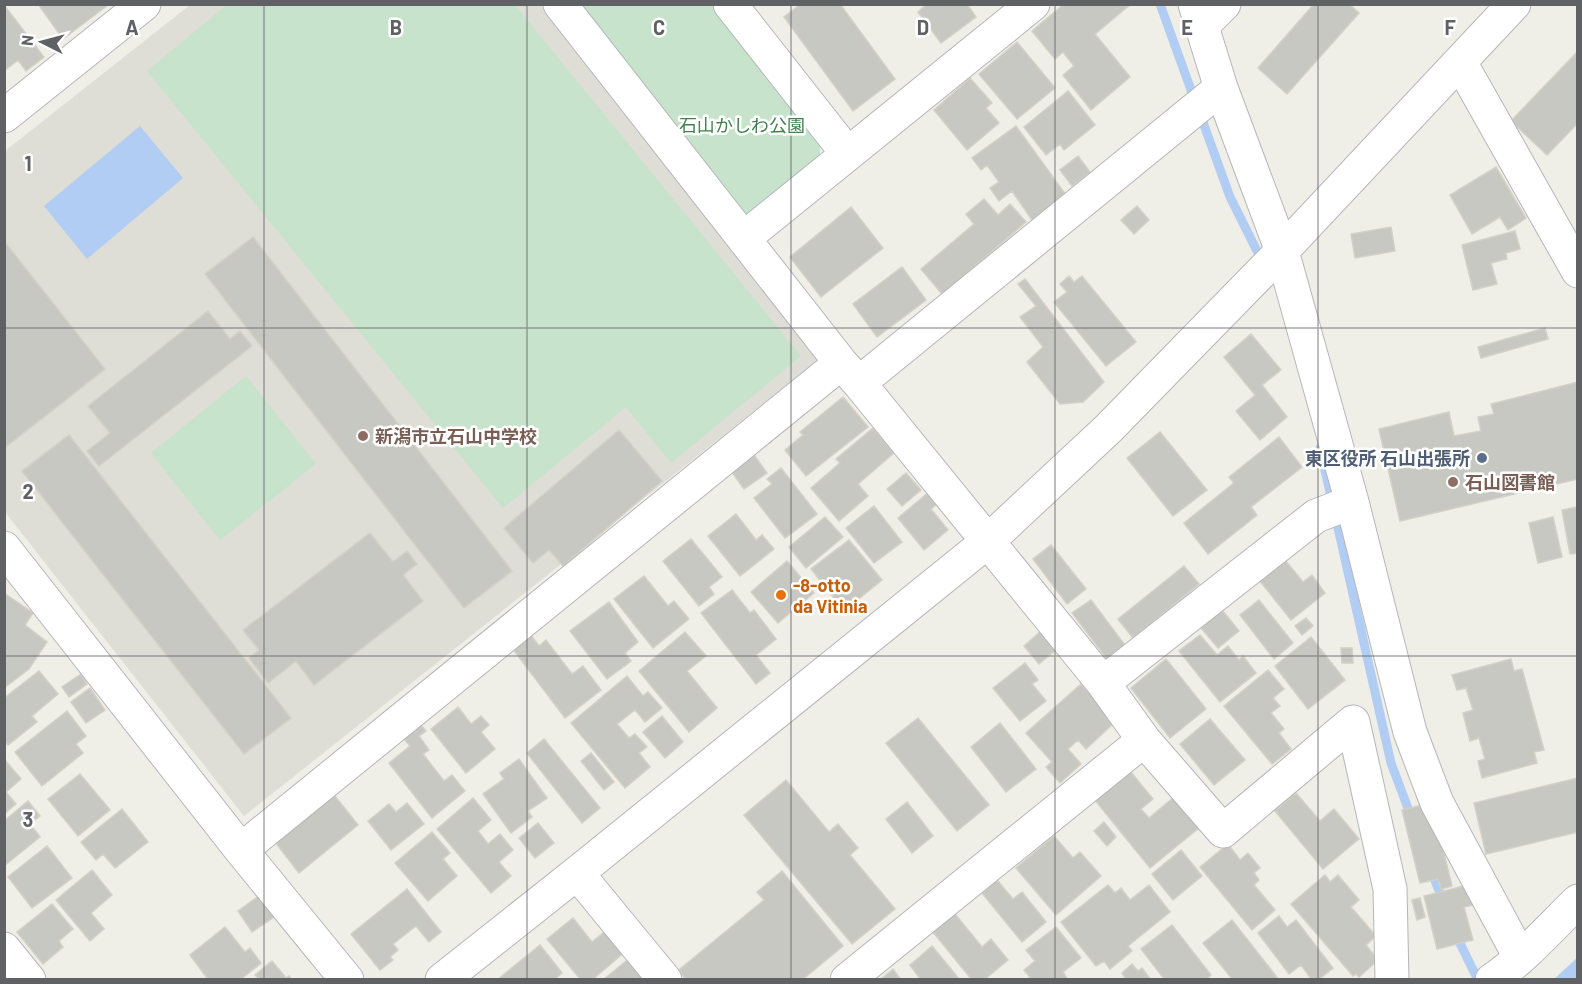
<svg xmlns="http://www.w3.org/2000/svg" width="1582" height="984" viewBox="0 0 1582 984" font-family="Barlow,'Noto Sans JP',sans-serif">
<rect width="100%" height="100%" fill="#efeee7"/>
<path fill="#deddd6" d="M190,5H541L818,360L244,816L5,512V151Z"/>
<path fill="#c7e3cc" d="M228,4L515,5L801,356L671,463L626,407L503,508L147,71Z
M578,5H717L820,133V158L746,222Z
M246,376L316,464L220,540L151,453Z"/>
<path fill="#b2cdf4" d="M140,126L183,178L87,259L44,206Z
M1577,958V979H1554Z"/>
<g fill="none" stroke-linecap="round" stroke-linejoin="round">
<path stroke="#b2cdf4" stroke-width="9" d="M1160,4L1195,101
M1200,114L1230,197L1262,261
M1320,448L1391,763L1412,819
M1430,868L1444,903
M1455,933L1478,980"/>
</g>
<path fill="#c7c8c2" stroke="#d3d1c6" stroke-width="1.5" d="M38,4H107L108,5L63,39Z
M801,4H840L895,79L853,111L784,17Z
M927,4H967L976,17L941,43L918,12Z
M1064,4H1131L1095,34L1130,77L1091,110L1063,75L1074,66L1063,52L1055,59L1032,31Z
M1314,4H1349L1359,13L1287,94L1258,68Z
M4,5L44,57L26,71L18,60L4,71Z
M1017,42L1055,88L1017,119L979,74Z
M1578,51V123L1547,155L1511,121Z
M970,78L992,103L986,108L999,123L967,150L934,110Z
M1068,91L1095,125L1064,150L1060,144L1046,155L1024,127Z
M1016,126L1066,195L1032,220L1012,191L999,201L990,188L999,182L987,165L981,170L972,158Z
M1078,156L1090,172L1072,186L1060,170Z
M1496,167L1526,218L1508,230L1500,217L1472,234L1450,195Z
M984,199L998,215L1010,204L1026,222L942,294L921,269L974,224L966,214Z
M1137,206L1149,220L1134,234L1121,220Z
M851,207L883,248L821,297L790,257Z
M1391,227L1395,251L1355,258L1351,234Z
M1515,231L1520,249L1506,253L1507,259L1491,263L1497,284L1473,290L1462,245Z
M253,237L512,571L464,608L205,274Z
M4,241L105,369L7,446L4,443Z
M902,267L926,300L877,337L853,304Z
M1069,276L1074,282L1082,276L1136,342L1106,366L1054,302L1067,292L1060,284Z
M1025,279L1104,382L1083,402L1060,404L1027,362L1043,347L1020,317L1036,306L1018,284Z
M208,311L230,339L240,331L252,346L99,466L87,451L110,433L88,406Z
M1545,328L1548,339L1481,358L1478,347Z
M1251,334L1281,370L1262,385L1287,417L1260,440L1236,411L1255,395L1224,357Z
M1578,382V479L1400,521L1379,429L1449,412L1454,436L1481,431L1478,417L1494,414L1491,404Z
M843,397L868,427L806,476L785,450L803,435L800,432Z
M873,428L894,453L858,484L868,496L839,521L811,488L840,463L836,459Z
M619,430L662,481L563,566L549,550L533,563L504,528Z
M1160,432L1207,490L1173,516L1127,458Z
M69,435L291,718L244,754L22,471Z
M1279,437L1302,467L1251,507L1257,515L1208,554L1184,523L1234,483L1229,477Z
M752,452L767,473L744,489L729,468Z
M781,468L817,514L785,538L754,498L772,484L767,479Z
M906,473L921,490L902,506L887,489Z
M929,492L938,503L931,509L948,530L924,550L898,518Z
M874,506L902,542L874,563L846,528Z
M1578,507V553L1570,554L1562,510Z
M736,514L756,540L762,535L774,549L740,576L708,536Z
M825,517L843,537L806,568L789,547Z
M1553,517L1562,557L1538,563L1529,523Z
M370,533L393,562L407,551L417,564L403,575L423,601L314,685L296,661L268,683L249,658L259,650L243,630Z
M691,539L722,577L709,587L714,594L699,606L663,561Z
M849,540L882,580L844,611L811,569Z
M1051,545L1086,589L1067,604L1033,559Z
M1285,560L1303,582L1312,575L1325,593L1291,620L1260,581Z
M787,561L814,593L778,623L751,592Z
M1184,566L1199,584L1133,638L1118,619Z
M644,576L668,606L674,601L689,619L653,648L614,599Z
M732,590L750,613L754,610L776,639L756,655L770,673L756,684L701,613Z
M4,593L33,613L25,625L47,642L29,669L4,688Z
M1091,600L1128,649L1110,663L1072,613Z
M1259,600L1293,643L1274,659L1240,615Z
M609,602L638,642L625,653L631,661L607,679L570,631Z
M1218,605L1239,631L1218,648L1196,622Z
M1306,618L1313,626L1302,635L1295,626Z
M1042,630L1058,648L1039,664L1024,646Z
M685,632L706,656L687,671L717,708L689,732L639,671Z
M530,634L539,646L546,640L572,674L583,666L601,690L565,718L512,648Z
M1200,635L1217,655L1228,646L1239,660L1243,656L1256,673L1220,702L1179,651Z
M1311,637L1345,680L1308,709L1275,666Z
M1341,648H1352L1353,663H1342Z
M1166,659L1206,709L1170,738L1131,688Z
M1511,659L1514,671L1522,669L1544,750L1534,752L1537,763L1482,778L1478,761L1485,759L1479,738L1470,741L1463,713L1473,710L1466,688L1457,690L1452,675Z
M1025,663L1038,680L1032,684L1046,701L1020,721L993,688Z
M1268,670L1284,689L1273,698L1280,706L1271,713L1284,729L1279,733L1291,749L1272,764L1224,706Z
M39,671L58,694L32,716L37,722L8,745L4,740V698Z
M81,674L87,684L69,697L62,687Z
M627,676L643,696L648,692L662,708L645,722L635,710L617,724L629,738L635,734L647,747L639,753L650,767L625,788L571,723Z
M1081,684L1115,722L1086,749L1078,740L1068,749L1081,764L1060,783L1046,767L1052,762L1026,733Z
M90,688L105,710L86,723L71,702Z
M458,707L471,724L481,716L489,725L481,732L495,749L466,773L431,729Z
M67,711L86,736L76,744L83,753L42,786L15,752Z
M662,716L683,742L665,758L643,732Z
M918,718L989,805L957,831L886,743Z
M416,719L426,731L419,736L429,750L423,754L444,781L452,775L465,791L432,818L389,763L410,746L399,733Z
M1210,719L1245,760L1214,785L1180,744Z
M1000,723L1036,769L1006,792L971,747Z
M544,739L600,808L582,823L527,753Z
M591,753L614,782L604,790L581,761Z
M519,759L547,798L528,811L532,817L511,833L483,794L504,779L500,773Z
M5,760L21,779L6,792L16,804L4,814Z
M1130,771L1153,799L1141,809L1149,818L1174,797L1199,828L1150,868L1095,800Z
M80,774L110,810L78,836L48,799Z
M1578,778V832L1486,854L1474,803Z
M786,780L829,832L838,824L858,848L850,855L895,909L852,944L744,815Z
M330,790L358,825L299,873L272,838Z
M1296,793L1320,821L1334,809L1359,839L1323,869L1275,811Z
M473,798L491,820L478,831L488,844L500,834L513,850L499,862L511,876L491,893L437,829Z
M28,801L40,816L30,824L40,837L4,866V821Z
M907,802L933,836L912,853L886,819Z
M407,803L424,824L391,850L368,821L389,804L396,812Z
M1426,804L1438,828L1452,886L1441,889L1438,879L1420,883L1402,810Z
M122,809L148,842L115,868L103,854L96,860L81,842Z
M1104,822L1116,837L1107,846L1094,831Z
M538,823L554,843L535,858L519,838Z
M432,832L450,853L443,859L457,876L428,901L395,863Z
M1054,836L1073,858L1080,852L1101,876L1056,915L1016,868Z
M1228,844L1240,860L1248,853L1260,868L1254,873L1259,880L1254,885L1275,910L1252,930L1200,867Z
M47,846L72,878L32,908L8,877Z
M1181,850L1202,876L1173,900L1152,874Z
M92,870L112,895L91,913L104,929L90,941L56,900Z
M782,871L843,946L802,980H686L679,970L764,900L757,892Z
M1325,875L1330,882L1338,875L1359,900L1351,907L1376,936L1366,945L1378,960L1359,977L1356,974L1353,976L1291,904Z
M997,880L1013,899L1022,892L1046,922L1022,942L982,893Z
M1472,884L1477,904L1464,907L1473,940L1437,949L1424,896Z
M1108,885L1115,893L1121,888L1130,900L1149,885L1170,912L1128,946L1132,951L1110,969L1104,961L1096,966L1061,922Z
M407,889L441,932L429,942L416,926L393,944L398,950L390,957L393,960L380,970L351,934Z
M259,896L274,917L252,932L238,911Z
M1420,898L1425,917L1417,920L1412,900Z
M52,904L73,929L59,941L63,947L43,964L17,932Z
M955,914L982,947L991,939L1008,960L984,980H972L933,932Z
M1279,916L1287,927L1296,920L1333,968L1318,980H1312L1301,965L1289,974L1258,933Z
M573,918L592,942L609,928L627,950L592,980H581L547,939Z
M1232,920L1279,980H1233L1203,943Z
M1172,925L1211,975L1206,980H1165L1141,949Z
M225,927L245,952L250,948L261,963L240,980H205L207,978L190,955Z
M1056,927L1081,958L1063,972L1068,980H1026L1030,977L1024,970L1035,961L1026,950Z
M540,945L562,973L554,980H497Z
M932,946L960,980H921L910,965Z
M631,957L649,980H603Z
M272,961L286,978L289,976L292,980H256L258,978L255,975Z
M1132,964L1138,971L1142,968L1151,980H1125L1126,979L1122,973Z
M893,969L901,980H880Z"/>
<g fill="none" stroke-linecap="round" stroke-linejoin="round">
<g stroke="#b4b6ba" stroke-width="35">
<path id="minor" d="M560,4L841,363L859,383L1103,683L1144,740L1223,831L1353,722L1390,889L1392,980
M730,4L847,153
M1195,4L1221,88L1282,251L1352,502L1410,732L1437,803L1520,957
M1202,26L1224,4
M1460,62L1578,271
M4,116L144,4
M744,238L1033,4
M859,383L1221,88
M4,548L241,850L347,980
M1103,683L1316,516L1352,502
M241,850L841,363
M577,873L665,980
M4,949L29,980
M442,980L577,873L987,542L1108,429L1282,251L1514,4
M847,980L1144,740
M1492,980C1522,960 1552,926 1578,901"/>
</g>
<use href="#minor" stroke="#fff" stroke-width="33"/>
</g>
<path fill="none" stroke="#5f6165" stroke-width="1.5" stroke-opacity="0.55" d="M264,4V980M527,4V980M791,4V980M1055,4V980M1318,4V980M4,328H1578M4,656H1578"/>
<g fill="#8d6e63" stroke="#fff" stroke-width="2">
<circle cx="363" cy="436" r="6"/>
<circle cx="1453" cy="482" r="6"/>
</g>
<circle fill="#5c6f8a" stroke="#fff" stroke-width="2" cx="1482" cy="458" r="6"/>
<circle fill="#e8710a" stroke="#fff" stroke-width="2" cx="781" cy="595" r="6"/>
<g text-anchor="middle" dominant-baseline="central" stroke-width="5" stroke-linejoin="round" paint-order="stroke">
<g font-size="18" fill="#41824e" stroke="#fff">
<text x="742" y="125">石山かしわ公園</text>
</g>
<g font-size="18" font-weight="bold" fill="#785e54" stroke="#fff" text-anchor="start">
<text x="375" y="436">新潟市立石山中学校</text>
<text x="1465" y="482">石山図書館</text>
</g>
<g font-size="18" font-weight="bold" fill="#4e5e75" stroke="#fff" text-anchor="end">
<text x="1470" y="458">東区役所 石山出張所</text>
</g>
<g font-size="18" font-weight="bold" fill="#c56008" stroke="#fff" text-anchor="start">
<text x="793" y="585">-8-otto<tspan x="793" dy="21">da Vitinia</tspan></text>
</g>
</g>
<g font-size="20" text-anchor="middle" font-weight="bold" fill="#5f6165" stroke="#fff" stroke-width="5" stroke-linejoin="round" paint-order="stroke">
<text x="132" y="35">A</text>
<text x="396" y="35">B</text>
<text x="659" y="35">C</text>
<text x="923" y="35">D</text>
<text x="1187" y="35">E</text>
<text x="1450" y="35">F</text>
<text x="28" y="171">1</text>
<text x="28" y="499">2</text>
<text x="28" y="827">3</text>
</g>
<rect width="1582" height="984" fill="none" stroke="#5f6165" stroke-width="12"/>
<g transform="translate(42 42) rotate(276)" stroke="#ffffff" stroke-width="4.5" paint-order="stroke">
<path d="M0-4.5L10 22L0 15L-10 22Z" fill="#5f6165"/>
<text y="-9" font-size="16" font-weight="bold" text-anchor="middle" fill="#5f6165">N</text>
</g>
</svg>
